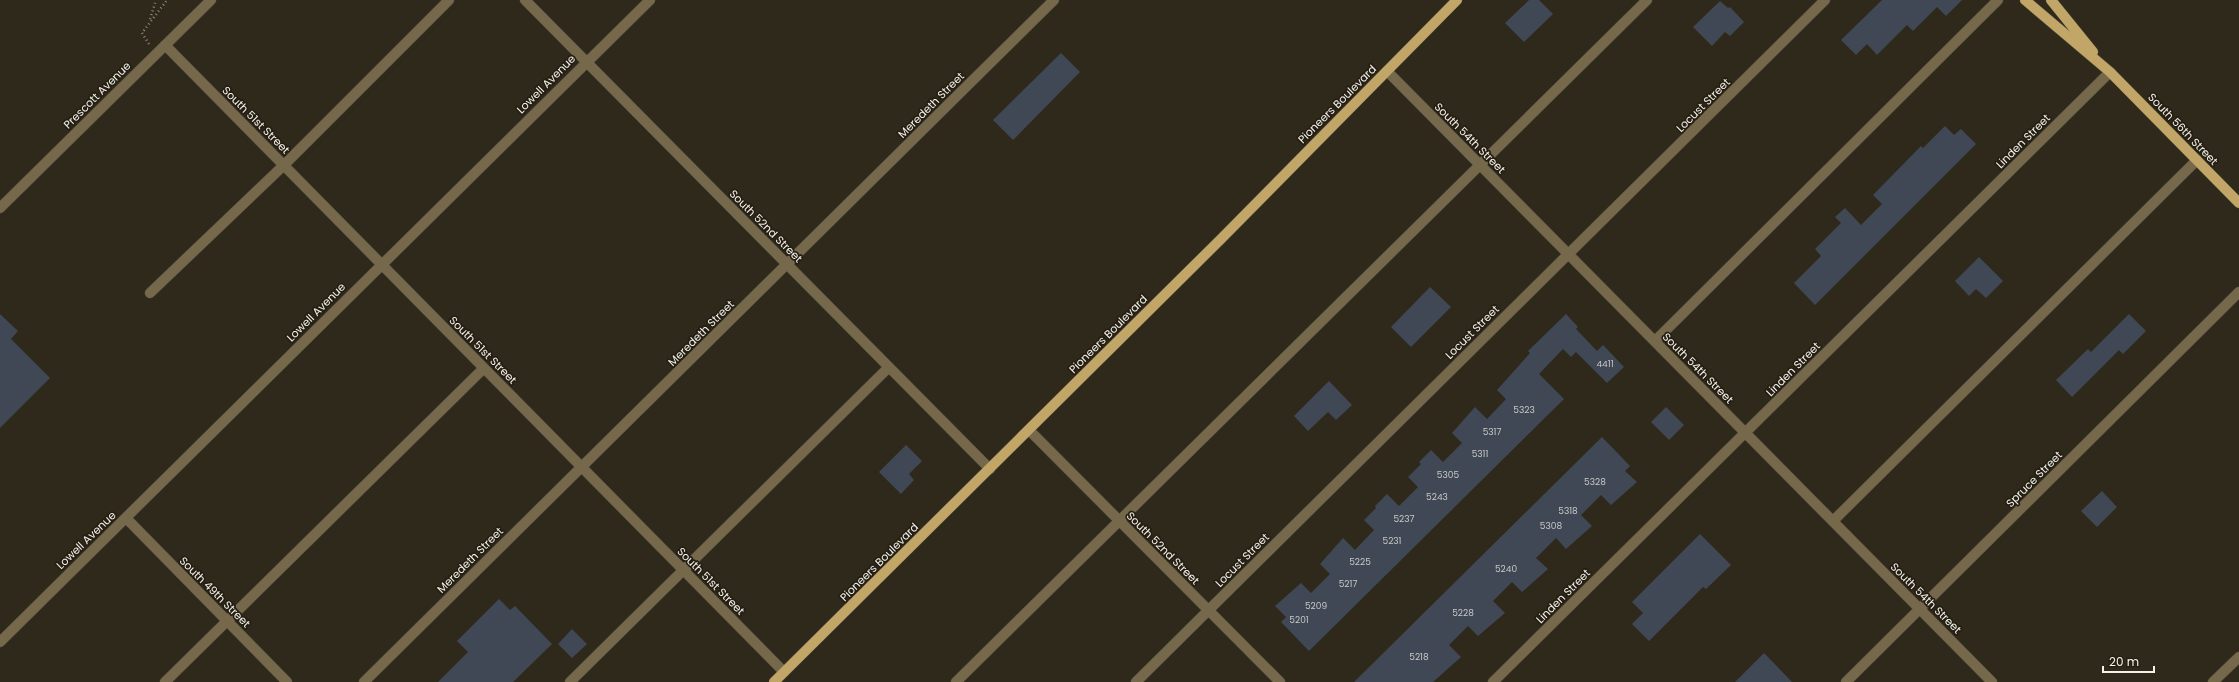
<svg xmlns="http://www.w3.org/2000/svg" width="2239" height="682" viewBox="0 0 2239 682" font-family="Poppins,sans-serif">
<rect width="100%" height="100%" fill="#2f291c"/>
<path fill="#3f4854" d="M1529,0H1539L1553,14L1524,42L1505,23Z
M1882,0H1962L1946,16L1937,7L1913,31L1907,25L1877,55L1867,44L1856,55L1841,40Z
M1720,1L1728,8L1730,7L1744,22L1730,36L1725,32L1712,46L1693,27Z
M1061,53L1080,72L1013,140L993,120Z
M1945,126L1954,135L1961,129L1976,144L1815,305L1794,283L1821,256L1815,249L1841,223L1835,217L1845,208L1861,225L1882,204L1873,195L1921,146L1923,148Z
M1979,257L2003,281L1986,298L1976,289L1969,296L1955,281Z
M1430,287L1451,307L1411,347L1391,327Z
M0,314L18,331L11,339L50,378L0,428Z
M1566,314L1578,327L1576,329L1597,351L1603,345L1624,367L1607,383L1576,352L1571,357L1563,349L1539,374L1564,399L1309,651L1281,622L1286,617L1275,606L1301,583L1311,593L1330,574L1320,564L1343,538L1355,550L1374,530L1364,520L1376,508L1375,506L1387,494L1399,506L1418,487L1408,477L1421,464L1419,462L1431,450L1443,462L1462,443L1452,433L1475,407L1487,419L1506,399L1497,390L1530,353L1528,351Z
M2129,314L2146,331L2123,354L2119,350L2072,397L2056,380L2088,349L2091,352Z
M1329,381L1352,405L1336,420L1328,412L1308,431L1294,416Z
M1666,407L1684,425L1669,440L1651,422Z
M1602,437L1630,466L1625,471L1637,482L1611,505L1601,495L1581,515L1592,526L1566,549L1556,538L1536,558L1548,569L1522,592L1512,582L1493,601L1505,613L1478,636L1468,626L1449,645L1461,657L1433,682H1354Z
M906,445L922,461L909,474L914,480L901,494L879,472Z
M2102,491L2117,507L2097,527L2081,511Z
M1700,534L1731,565L1706,589L1703,587L1649,641L1632,624L1643,613L1632,602Z
M499,599L510,610L515,606L552,644L513,682H438L468,652L457,641Z
M572,629L587,644L572,658L558,644Z
M1764,653L1792,682H1735Z"/>
<g fill="none" stroke-linecap="round" stroke-linejoin="round">
<g stroke="#4b4539" stroke-width="11">
<path id="minor" d="M525,0L990,469
M165,45L784,672
M1387,71L1992,682
M0,208L211,0
M150,293L284,165L449,0
M1655,341L1998,0
M1029,430L1280,682
M126,518L287,682
M1833,521L2197,160
M0,642L650,0
M165,682L484,368
M364,682L1054,0
M570,682L889,367
M956,682L1647,0
M1136,682L1825,0
M1493,682L2110,72
M1846,682L2239,292
M2213,682L2239,657"/>
</g>
<g stroke="#4b4539" stroke-width="11">
<path id="major" d="M2025,0L2110,72L2239,203
M2051,0L2093,52
M774,682L1222,238L1457,0"/>
</g>
<path stroke="#8c877d" stroke-width="2.5" stroke-dasharray="1 3" stroke-linecap="butt" d="M150,19L156,0
M149,44L142,33L167,0"/>
<use href="#minor" stroke="#76684b" stroke-width="10"/>
<use href="#major" stroke="#c2a667" stroke-width="10"/>
</g>
<g text-anchor="middle" dominant-baseline="central" stroke-width="3.5" stroke-linejoin="round" paint-order="stroke">
<g font-size="9" fill="#c8c7c4">
<text x="1605" y="364">4411</text>
<text x="1524" y="410">5323</text>
<text x="1492" y="432">5317</text>
<text x="1480" y="454">5311</text>
<text x="1448" y="475">5305</text>
<text x="1595" y="482">5328</text>
<text x="1437" y="497">5243</text>
<text x="1568" y="511">5318</text>
<text x="1404" y="519">5237</text>
<text x="1551" y="526">5308</text>
<text x="1392" y="541">5231</text>
<text x="1360" y="562">5225</text>
<text x="1506" y="569">5240</text>
<text x="1348" y="584">5217</text>
<text x="1316" y="606">5209</text>
<text x="1463" y="613">5228</text>
<text x="1299" y="620">5201</text>
<text x="1419" y="657">5218</text>
</g>
<g font-size="11" fill="#f5f1e9" stroke="#251f13">
<text transform="translate(546 84) rotate(-45)">Lowell Avenue</text>
<text transform="translate(97 95) rotate(-45)">Prescott Avenue</text>
<text transform="translate(1337 104) rotate(-45)">Pioneers Boulevard</text>
<text transform="translate(931 105) rotate(-45)">Meredeth Street</text>
<text transform="translate(1703 105) rotate(-45)">Locust Street</text>
<text transform="translate(256 120) rotate(45)">South 51st Street</text>
<text transform="translate(2183 129) rotate(46)">South 56th Street</text>
<text transform="translate(1470 138) rotate(45)">South 54th Street</text>
<text transform="translate(2023 141) rotate(-45)">Linden Street</text>
<text transform="translate(766 226) rotate(45)">South 52nd Street</text>
<text transform="translate(316 312) rotate(-45)">Lowell Avenue</text>
<text transform="translate(1472 332) rotate(-45)">Locust Street</text>
<text transform="translate(701 333) rotate(-45)">Meredeth Street</text>
<text transform="translate(1108 334) rotate(-45)">Pioneers Boulevard</text>
<text transform="translate(483 350) rotate(45)">South 51st Street</text>
<text transform="translate(1698 368) rotate(45)">South 54th Street</text>
<text transform="translate(1793 369) rotate(-45)">Linden Street</text>
<text transform="translate(2034 479) rotate(-45)">Spruce Street</text>
<text transform="translate(86 540) rotate(-44)">Lowell Avenue</text>
<text transform="translate(1163 548) rotate(45)">South 52nd Street</text>
<text transform="translate(470 560) rotate(-45)">Meredeth Street</text>
<text transform="translate(1242 560) rotate(-45)">Locust Street</text>
<text transform="translate(879 562) rotate(-45)">Pioneers Boulevard</text>
<text transform="translate(711 581) rotate(45)">South 51st Street</text>
<text transform="translate(215 592) rotate(45)">South 49th Street</text>
<text transform="translate(1563 596) rotate(-45)">Linden Street</text>
<text transform="translate(1926 598) rotate(45)">South 54th Street</text>
</g>
</g>
<path d="M2103 666v6h51v-6" fill="none" stroke="#f5f1e9" stroke-width="2"/>
<text x="2109" y="666" font-size="12" fill="#f5f1e9" stroke="#251f13" stroke-width="3" paint-order="stroke">20 m</text>
</svg>
